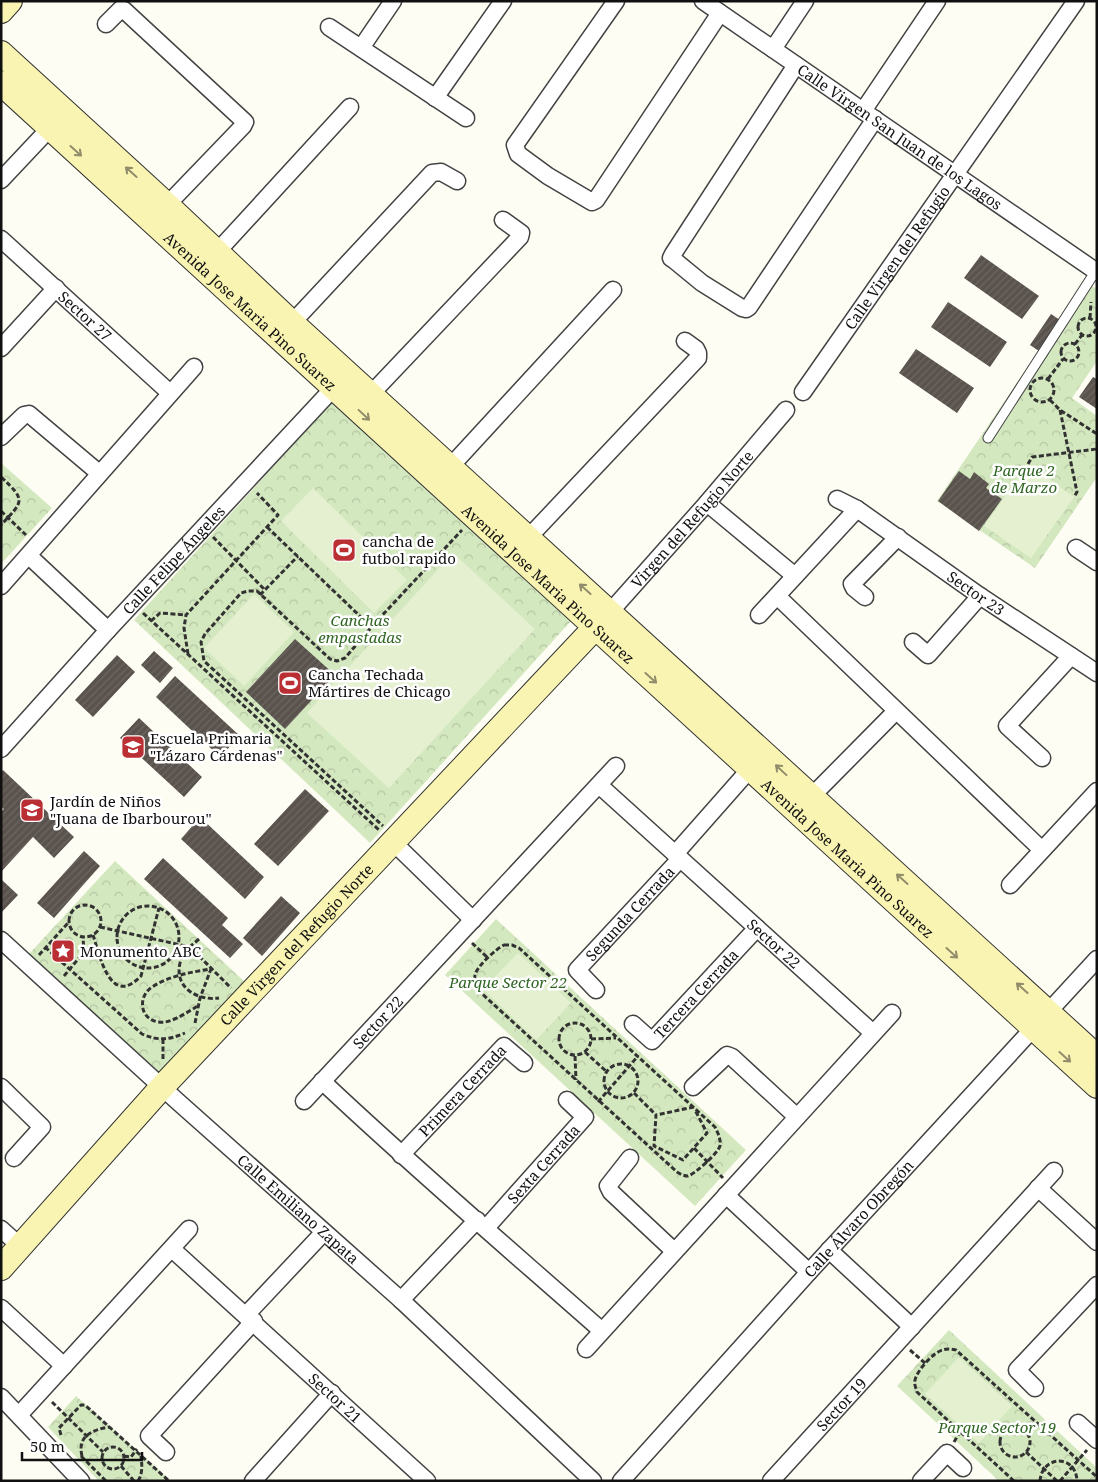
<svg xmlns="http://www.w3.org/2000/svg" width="1098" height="1482" viewBox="0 0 1098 1482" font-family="'Noto Serif',serif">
<defs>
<pattern id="park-crowns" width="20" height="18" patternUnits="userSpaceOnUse" patternTransform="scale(1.25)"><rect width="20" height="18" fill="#d4e8bf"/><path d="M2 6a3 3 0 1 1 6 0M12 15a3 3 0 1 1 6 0" fill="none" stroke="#b5c6a3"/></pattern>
<pattern id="building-hatch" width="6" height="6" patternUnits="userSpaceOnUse" patternTransform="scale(1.25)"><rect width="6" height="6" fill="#59524d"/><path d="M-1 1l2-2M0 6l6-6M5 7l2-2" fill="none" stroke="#6c6662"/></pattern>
</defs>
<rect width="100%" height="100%" fill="#fefdf4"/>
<path fill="url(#park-crowns)" d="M1085,282L1097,289V361L1072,398L1097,416V477L1035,568L937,501Z
M333,401L571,621L370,843L134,620Z
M1,463L52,508L1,564Z
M115,861L246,983L161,1076L29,954Z
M496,919L746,1150L695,1206L445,975Z
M949,1330L1097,1468V1481H999L897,1386Z
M76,1396L171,1481H99L48,1427Z"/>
<path fill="#e4f0d0" d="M1028,464L1074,497L1031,558L984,526Z
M313,488L407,580L374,613L281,521Z
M453,553L535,629L389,788L307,713Z
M254,594L294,632L244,686L204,648Z
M518,953L571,1003L536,1040L483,989Z
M959,1357L1012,1406L979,1443L925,1394Z"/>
<path fill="url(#building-hatch)" d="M981,255L1039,296L1022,319L964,278Z
M948,302L1007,342L990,367L931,327Z
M1051,314L1060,320L1039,351L1030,345Z
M916,349L974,388L957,413L899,373Z
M1093,377L1097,379V409L1079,397Z
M959,471L970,479L974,472L989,484L986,488L1002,499L979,531L938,501Z
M295,639L335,675L285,729L246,692Z
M154,651L173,668L160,683L141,665Z
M117,655L135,672L93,717L75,700Z
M175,676L240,736L220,757L156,697Z
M139,718L202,777L184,797L120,738Z
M3,770L74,837L54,858L33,837L1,872V812L4,809L1,807V772Z
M305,789L329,811L278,866L254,844Z
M200,817L264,877L245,899L181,839Z
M84,851L100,866L54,918L37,903Z
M163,858L228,918L222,925L243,944L230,958L144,879Z
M1,879L18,895L1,913Z
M281,896L300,913L262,956L243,938Z"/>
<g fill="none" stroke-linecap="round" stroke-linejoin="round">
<g stroke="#434343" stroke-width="11">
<path id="lane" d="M988,438L1095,272"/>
</g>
<g stroke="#434343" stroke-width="19">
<g id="street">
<path d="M616,1L515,145L518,154L548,176L592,202L596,200L720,13"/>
<path id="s1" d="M703,1L1097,272"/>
<path d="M106,24L121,9L124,10L245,122L243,126L167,205"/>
<path d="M329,27L466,118"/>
<path d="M361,48L393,1"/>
<path d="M773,49L805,1"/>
<path d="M796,65L673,254L671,258L674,260L702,283L742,308L746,309L749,307L875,119"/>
<path d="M435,98L503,1"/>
<path d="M863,111L937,1"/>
<path d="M1,180L50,128"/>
<path id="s2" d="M1,239L170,393"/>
<path d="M217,252L350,107"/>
<path d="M292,323L432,173L441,172L457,181"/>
<path d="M1,348L56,288"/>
<path id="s3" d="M803,392L1076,1"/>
<path d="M371,394L520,237L521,233L503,220"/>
<path d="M1,437L24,415L29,414L99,473"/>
<path d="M451,466L613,290"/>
<path id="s4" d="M837,499L857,509L980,596L1097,673"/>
<path d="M707,503L795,576"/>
<path d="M528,538L698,358V353L696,349L685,341"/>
<path d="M1076,548L1097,562"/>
<path d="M29,556L108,630"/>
<path d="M1,586L194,367"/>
<path d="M777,596L1042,850"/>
<path d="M865,597L854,588L852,584L898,537"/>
<path id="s5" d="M610,612L707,503L786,410"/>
<path d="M759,615L857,509"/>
<path d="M913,642L928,655L980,596"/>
<path id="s6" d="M1,749L108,630L340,381"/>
<path d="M1042,758L1007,726L1071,656"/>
<path id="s7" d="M599,785L873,1033"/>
<path d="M811,797L896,711"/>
<path d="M393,842L473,920"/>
<path d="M675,854L750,769"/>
<path d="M1010,885L1097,791"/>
<path id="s8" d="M1,940L176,1100L401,1300L593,1481"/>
<path id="s9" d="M596,990L577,970L680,859"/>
<path id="s10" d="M633,1024L652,1041L757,928"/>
<path d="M322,1081C413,1167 508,1248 602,1331"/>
<path d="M1,1087L42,1127L14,1158"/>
<path d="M693,1087L727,1055L732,1057L797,1117"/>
<path id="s11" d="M304,1101L616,766"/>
<path id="s12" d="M401,1155L504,1046L524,1063"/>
<path d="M630,1158L608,1186L611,1192L674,1251"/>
<path d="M1038,1188L1097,1242"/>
<path d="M726,1195L809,1272"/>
<path id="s13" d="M486,1228L585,1117L567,1100"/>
<path d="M1,1229L21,1247"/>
<path id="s14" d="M172,1249L427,1481"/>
<path d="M829,1250L912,1327"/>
<path d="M401,1300L477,1220"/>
<path d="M1,1308L64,1366"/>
<path d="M246,1315L324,1232"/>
<path d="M586,1349L892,1013"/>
<path d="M1035,1388L1017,1370L1097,1285"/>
<path d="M1,1397L81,1481"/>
<path d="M19,1415L189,1229"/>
<path d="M1078,1423L1097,1440"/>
<path d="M166,1452L149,1436L254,1321"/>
<path d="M253,1481L332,1393"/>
<path id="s15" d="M621,1481L809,1272L1097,959"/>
<path id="s16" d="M771,1481L1054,1171"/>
<path d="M921,1481L947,1453L963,1468"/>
</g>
</g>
<g stroke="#323232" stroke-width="26">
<g id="secondary">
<path d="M1,11L10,1"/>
<path d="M1,53L167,205L292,323L1097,1057"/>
<path id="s17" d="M1,83L1097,1086"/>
<path id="s18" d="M1,1268L162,1087L605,617"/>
</g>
</g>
<path stroke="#323232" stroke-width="3" stroke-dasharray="5 2.5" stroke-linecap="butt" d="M1078 327a9 9 0 1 1 18 0a9 9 0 1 1-18 0Z
M1090,318L1091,302
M1061 352a9 9 0 1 1 18 0a9 9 0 1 1-18 0Z
M1075,344L1082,335
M1030 390a12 12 0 1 1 24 0a12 12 0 1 1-24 0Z
M1048,379L1063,359
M1050,400L1060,410L1097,434
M1060,410L1077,492L1074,497
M1028,464L1032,457L1097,449
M1,477C27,501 23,501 1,525
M1,511L26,535
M267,527L365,621L375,623L462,530
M213,537L265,590
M260,595L298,556
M143,613L379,830
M151,621L160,613L186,615
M375,623L345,658L337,661L330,659L257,591H248L241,593L205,634L201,642L204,661L383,826
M188,654L184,628L186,615L278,515L257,493
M69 921a16 16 0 1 1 32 0a16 16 0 1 1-32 0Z
M117 937a31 31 0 1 1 62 0a31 31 0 1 1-62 0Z
M100,927L190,947L231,988
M93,935C100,956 110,1008 141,976L159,908
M199,939C191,946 182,952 180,963C174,988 198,1001 219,998
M472,943L488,958
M504,945H512L519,948L715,1127C718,1133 721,1139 720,1146C718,1153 695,1174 688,1176C684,1176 680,1174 677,1172L479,991C477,986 474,980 475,975C477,966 496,949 504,945Z
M45,947L142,1034C158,1041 169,1040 185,1033
M39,955L68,923
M64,976L84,952L83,937
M195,1023L200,998L211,969C191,972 169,976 152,987C137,997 140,1020 159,1022C171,1024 187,1012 198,1006
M559 1039a16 16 0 1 1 32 0a16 16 0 1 1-32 0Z
M591,1039L616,1038
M585,1052L607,1072
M575,1056L576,1080
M163,1059V1040
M604 1081a17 17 0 1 1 34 0a17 17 0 1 1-34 0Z
M634,1093L656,1115
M598,1102L638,1056
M694,1107L656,1115L654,1146L683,1160L707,1133L695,1110
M694,1148L723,1178
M910,1350L926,1364
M52,1402L103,1452
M1000 1442a15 15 0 1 1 30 0a15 15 0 1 1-30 0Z
M61,1435L59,1428L81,1405H85L169,1481
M954,1442L960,1432
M102 1458a11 11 0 1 1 22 0a11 11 0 1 1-22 0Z
M1026,1452L1057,1481
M81,1456L106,1481
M82,1456C77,1436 92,1430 109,1427
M124,1456L131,1457L137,1449
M121,1466L134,1481
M138,1481C143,1473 142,1465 141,1456
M1014,1481L917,1392C916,1388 914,1385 915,1380C917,1371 931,1355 940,1351C946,1348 951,1349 956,1350L1097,1477
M1040,1481C1042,1455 1076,1454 1077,1481
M1060,1481L1087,1450"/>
<use href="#lane" stroke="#fff" stroke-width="9"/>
<use href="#street" stroke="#fff" stroke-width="16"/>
<use href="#secondary" stroke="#faf4b3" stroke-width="24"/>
</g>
<defs><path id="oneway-shaft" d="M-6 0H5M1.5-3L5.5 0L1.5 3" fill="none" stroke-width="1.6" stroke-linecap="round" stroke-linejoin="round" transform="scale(1.25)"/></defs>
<g stroke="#918d6a">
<use href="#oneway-shaft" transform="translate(76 151) rotate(42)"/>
<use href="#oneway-shaft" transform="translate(131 172) rotate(-138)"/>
<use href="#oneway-shaft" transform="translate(364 415) rotate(43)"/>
<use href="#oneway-shaft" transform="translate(585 589) rotate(-138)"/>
<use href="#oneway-shaft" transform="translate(651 678) rotate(42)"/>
<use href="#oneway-shaft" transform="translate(781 770) rotate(-137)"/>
<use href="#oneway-shaft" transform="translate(902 879) rotate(-138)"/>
<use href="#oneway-shaft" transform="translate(952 953) rotate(42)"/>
<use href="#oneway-shaft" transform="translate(1022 988) rotate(-138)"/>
<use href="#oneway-shaft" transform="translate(1065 1057) rotate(42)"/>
</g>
<defs>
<g id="stadium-square" transform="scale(1.25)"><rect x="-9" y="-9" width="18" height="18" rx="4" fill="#ba2f33" stroke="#fff"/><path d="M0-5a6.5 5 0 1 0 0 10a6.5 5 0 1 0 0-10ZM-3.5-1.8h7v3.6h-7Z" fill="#fff"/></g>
<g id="school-square" transform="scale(1.25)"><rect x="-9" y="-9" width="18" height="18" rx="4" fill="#ba2f33" stroke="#fff"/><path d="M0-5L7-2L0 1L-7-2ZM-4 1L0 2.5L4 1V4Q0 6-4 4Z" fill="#fff"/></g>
<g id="sight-square" transform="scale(1.25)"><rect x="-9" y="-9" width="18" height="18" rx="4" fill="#ba2f33" stroke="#fff"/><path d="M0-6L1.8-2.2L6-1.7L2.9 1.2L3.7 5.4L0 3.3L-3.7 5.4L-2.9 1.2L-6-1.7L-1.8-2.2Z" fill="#fff"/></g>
</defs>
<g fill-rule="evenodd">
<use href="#stadium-square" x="344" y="550"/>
<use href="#stadium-square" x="290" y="683"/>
<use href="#school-square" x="133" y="747"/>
<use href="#school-square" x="32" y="810"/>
<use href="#sight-square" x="63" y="951"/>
</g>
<g text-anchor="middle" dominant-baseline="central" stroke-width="5" stroke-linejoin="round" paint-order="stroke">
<g font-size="15" fill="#101010" stroke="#fff">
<text stroke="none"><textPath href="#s1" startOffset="239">Calle Virgen San Juan de los Lagos</textPath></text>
<text stroke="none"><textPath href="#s3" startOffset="164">Calle Virgen del Refugio</textPath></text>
<text stroke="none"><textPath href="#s17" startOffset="338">Avenida Jose Maria Pino Suarez</textPath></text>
<text stroke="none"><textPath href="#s2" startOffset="114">Sector 27</textPath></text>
<text stroke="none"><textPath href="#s5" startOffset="124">Virgen del Refugio Norte</textPath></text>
<text stroke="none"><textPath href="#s6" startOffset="256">Calle Felipe Ángeles</textPath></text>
<text stroke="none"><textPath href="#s17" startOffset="742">Avenida Jose Maria Pino Suarez</textPath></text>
<text stroke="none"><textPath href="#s4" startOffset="168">Sector 23</textPath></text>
<text stroke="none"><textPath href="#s17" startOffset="1148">Avenida Jose Maria Pino Suarez</textPath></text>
<text stroke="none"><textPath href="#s9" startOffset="105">Segunda Cerrada</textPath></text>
<text stroke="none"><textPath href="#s7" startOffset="236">Sector 22</textPath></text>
<text stroke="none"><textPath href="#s18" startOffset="438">Calle Virgen del Refugio Norte</textPath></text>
<text stroke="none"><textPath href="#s10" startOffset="90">Tercera Cerrada</textPath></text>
<text stroke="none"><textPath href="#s11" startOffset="108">Sector 22</textPath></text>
<text stroke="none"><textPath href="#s12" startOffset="89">Primera Cerrada</textPath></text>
<text stroke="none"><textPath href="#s13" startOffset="86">Sexta Cerrada</textPath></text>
<text stroke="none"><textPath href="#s8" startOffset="401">Calle Emiliano Zapata</textPath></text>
<text stroke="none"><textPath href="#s15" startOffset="354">Calle Álvaro Obregón</textPath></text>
<text stroke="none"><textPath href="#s14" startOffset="221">Sector 21</textPath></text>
<text stroke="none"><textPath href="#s16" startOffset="104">Sector 19</textPath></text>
</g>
<g font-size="15" font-style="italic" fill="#306623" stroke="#fff">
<text x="1024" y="470">Parque 2<tspan x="1024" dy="17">de Marzo</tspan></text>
<text x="360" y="620">Canchas<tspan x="360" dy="17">empastadas</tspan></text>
<text x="508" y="982">Parque Sector 22</text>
<text x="997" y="1427">Parque Sector 19</text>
</g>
<g font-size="15" fill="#101010" stroke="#fff" text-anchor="start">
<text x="362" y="541">cancha de<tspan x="362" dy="17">futbol rapido</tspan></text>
<text x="308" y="674">Cancha Techada<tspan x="308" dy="17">Mártires de Chicago</tspan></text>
<text x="150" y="738">Escuela Primaria<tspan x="150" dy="17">"Lázaro Cárdenas"</tspan></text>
<text x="50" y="801">Jardín de Niños<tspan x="50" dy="17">"Juana de Ibarbourou"</tspan></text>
<text x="80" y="951">Monumento ABC</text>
</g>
</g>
<rect width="1098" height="1482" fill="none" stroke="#101010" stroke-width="5"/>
<path d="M22 1452v8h120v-8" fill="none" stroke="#101010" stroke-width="2.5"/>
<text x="30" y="1452" font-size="15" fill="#101010" stroke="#ffffff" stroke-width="4" paint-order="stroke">50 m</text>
</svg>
